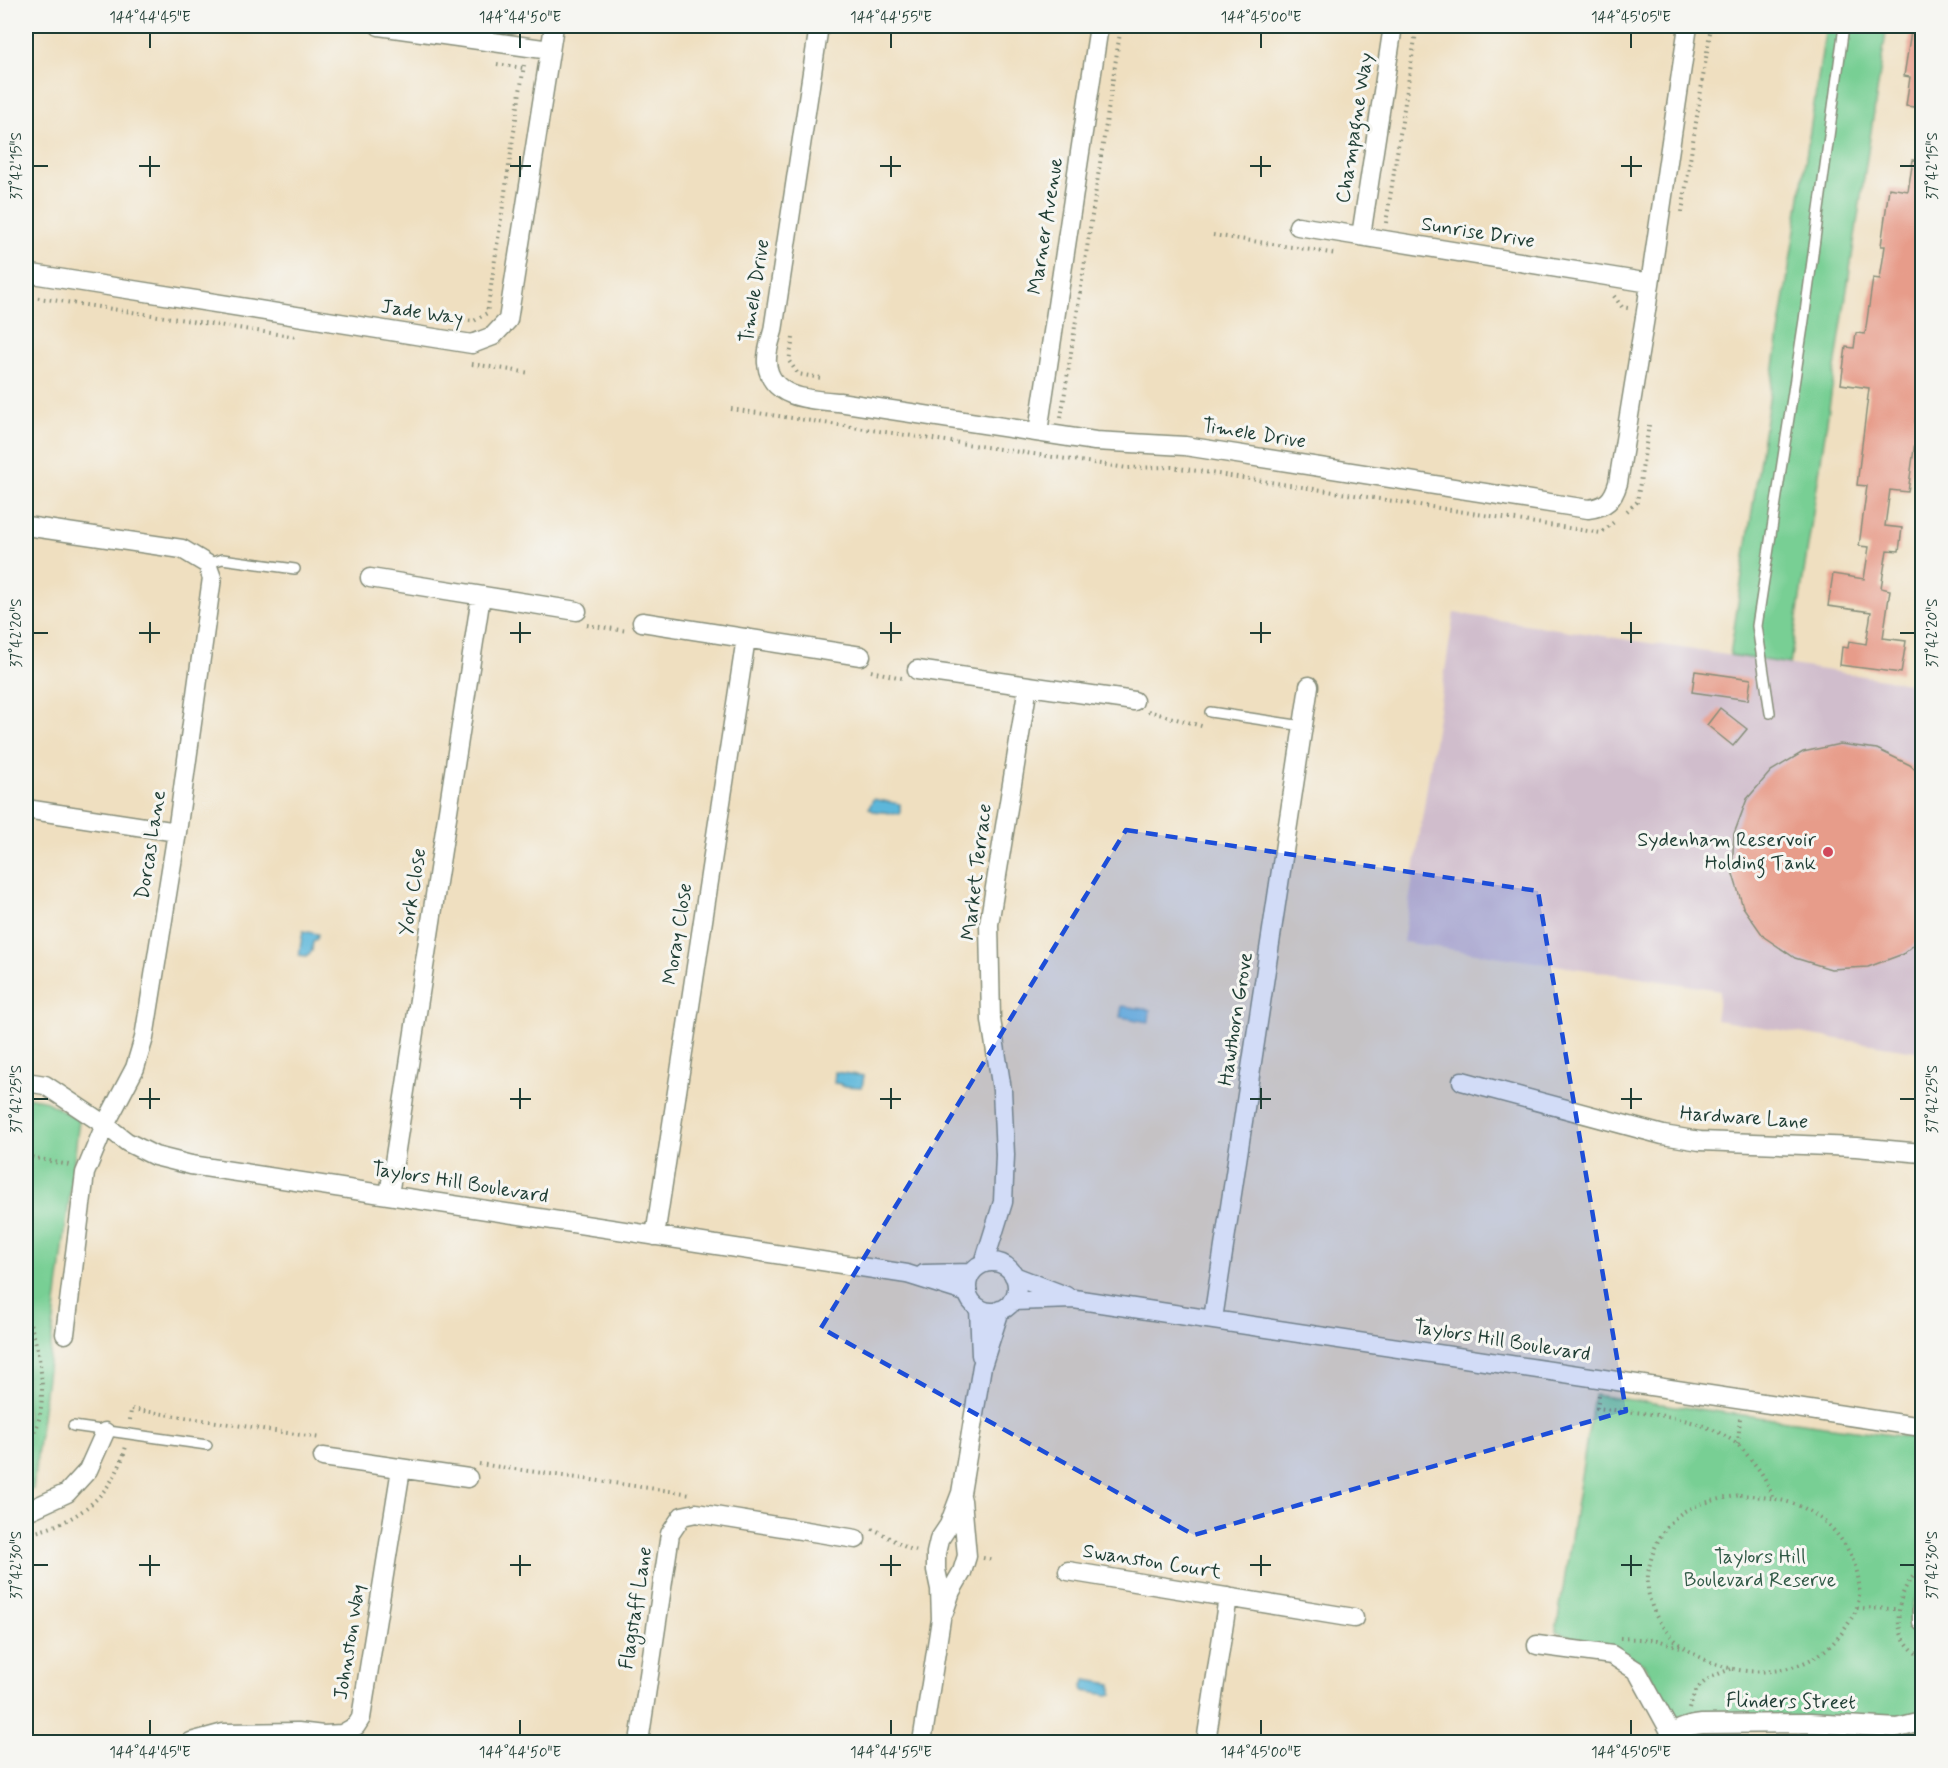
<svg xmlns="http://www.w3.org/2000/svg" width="1948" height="1768" viewBox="0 0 1948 1768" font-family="Mynerve,sans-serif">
<rect width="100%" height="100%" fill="#f6f6f2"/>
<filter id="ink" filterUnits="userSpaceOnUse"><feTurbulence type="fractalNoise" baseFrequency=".0167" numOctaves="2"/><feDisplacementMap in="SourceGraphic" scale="12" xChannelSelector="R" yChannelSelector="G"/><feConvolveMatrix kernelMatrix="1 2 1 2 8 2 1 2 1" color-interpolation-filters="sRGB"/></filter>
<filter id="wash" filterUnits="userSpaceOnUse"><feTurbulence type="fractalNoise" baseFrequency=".008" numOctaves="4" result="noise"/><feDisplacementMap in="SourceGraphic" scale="24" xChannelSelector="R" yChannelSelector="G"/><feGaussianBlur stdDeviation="1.35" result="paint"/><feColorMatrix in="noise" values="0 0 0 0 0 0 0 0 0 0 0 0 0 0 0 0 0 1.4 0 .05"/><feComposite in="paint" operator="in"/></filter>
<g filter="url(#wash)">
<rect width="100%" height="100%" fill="#efdfc0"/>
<path fill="#d0bdcc" d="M1454,613L1922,685V1052L1716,1020L1720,990L1403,942Z"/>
<path fill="#78cf94" stroke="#4c8664" stroke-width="1.5" d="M1826,26H1887L1790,664L1730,655Z
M26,1097L43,1100L79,1120L33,1489L26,1492Z
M1594,1395L1922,1439V1587L1913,1603L1912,1617L1913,1625L1922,1647V1710L1909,1720L1893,1721L1674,1717L1643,1663L1618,1651L1556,1632Z"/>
<path fill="#5db7da" stroke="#3e7a87" stroke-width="1.5" d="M873,799L900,804V814L873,811L869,808Z
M303,931L318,934L317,939L313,941L312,951L306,956L299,955Z
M1122,1006L1150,1010L1149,1022L1120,1017Z
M835,1072L864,1076L862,1087L841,1086V1084L834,1083Z
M1086,1680L1112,1684V1694L1108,1695L1084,1691L1083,1685Z"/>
<g id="blocks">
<path fill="#e79c8a" d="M1912,26H1923V108L1906,106L1910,77L1904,76Z
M1913,160L1923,161V386H1921L1915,422H1919L1916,442H1915L1908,492L1890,490L1885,526L1902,528L1899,551L1887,550L1881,588L1890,590L1883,638L1906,641L1901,673L1840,665L1842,647L1848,648L1849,641L1866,644L1871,612L1828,606L1833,574L1864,579L1869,547L1859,546L1867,486L1857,485L1869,388L1841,384L1846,347L1854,348L1856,333L1865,334L1873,278L1880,279L1885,246H1881L1889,188L1908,191Z
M1695,671L1751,679L1748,700L1692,692Z
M1720,708L1747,729L1733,746L1707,725Z
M1840,744L1877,749L1910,765L1923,777V937L1903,954L1868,967L1831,969L1795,958L1764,937L1743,907L1732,871L1734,834L1747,799L1771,771L1803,752Z"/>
</g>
</g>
<g filter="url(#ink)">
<use href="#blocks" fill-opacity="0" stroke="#878e7a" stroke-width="1.5"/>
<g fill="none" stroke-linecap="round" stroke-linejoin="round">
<g stroke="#878e7a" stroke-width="12">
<path id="service" d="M207,564L222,559L295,569
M1210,712L1303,726
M1770,713L1757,626L1804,320L1844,26
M73,1426L207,1445"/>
</g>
<g stroke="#878e7a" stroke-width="21">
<path id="minor" d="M379,26L550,50
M819,26L773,331C770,341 766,353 767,363C770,399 812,400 839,402L1095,441L1185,446L1588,509C1606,507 1613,500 1618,483L1646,311L1688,26
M1298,226L1650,283
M1361,236L1393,26
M26,273L472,344L493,336L508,320L554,26
M1038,432L1099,26
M26,526L182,549L207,564L212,578L177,832L144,1038L135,1068L105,1125L85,1173L65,1334
M370,578L577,611
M642,622L861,656
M917,670L1134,701
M26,809L177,832
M1462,1081L1663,1135L1700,1141L1856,1147L1922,1153
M26,1082L45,1085L105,1125L127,1142L155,1156L191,1165L907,1274L968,1293
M389,1195L481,596
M655,1236L746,638
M967 1287a25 25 0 1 1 50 0a25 25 0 1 1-50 0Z
M984,1263L1003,1202L1005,1155L1002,1090L991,1020L989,924L1028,686
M924,1274L971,1273
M1014,1276L1066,1296
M1012,1301L1074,1299L1922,1427
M979,1308L981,1355
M1213,1319L1309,686
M323,1457L468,1478
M26,1509H32L67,1493L88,1470L105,1432
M1068,1571L1354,1618
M1922,1610V1622
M944,1612L951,1591L962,1572L967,1556L962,1500
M1537,1645L1612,1655L1637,1671L1671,1733
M191,1742L224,1733L298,1732L323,1735L342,1734L356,1726L361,1718L401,1469
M639,1742L670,1534L682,1516L696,1513L856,1539
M922,1742L941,1619L940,1589L936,1570V1553L939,1540L949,1525L961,1493L982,1366L1000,1310
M1206,1742L1228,1597
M1665,1742C1674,1729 1686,1726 1702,1724L1809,1723L1898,1728L1922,1722"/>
</g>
<path stroke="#878e7a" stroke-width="4" stroke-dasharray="1.5 4.5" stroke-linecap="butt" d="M497,64L523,68
M1682,212L1711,26
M1386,223L1417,26
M1213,235L1337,254
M26,296L297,337
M1614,296L1622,307L1628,308
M457,325V319L474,321L487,313L524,65
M793,338L789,361L798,374L821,378
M472,364L530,373
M731,409L1127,468L1172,467L1601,533L1614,522
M1061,418L1121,26
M1627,511L1637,502L1649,425
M587,625L627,631
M871,671L902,678
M1148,711L1205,727
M26,1156L69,1165
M26,1313C42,1352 52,1413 26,1449
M1599,1395L1597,1408C1644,1414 1696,1414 1736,1443C1742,1448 1747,1455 1752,1461C1761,1471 1769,1484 1772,1497
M130,1420L131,1409L321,1438
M1738,1444L1740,1418
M479,1464L691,1494
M1740,1495C1766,1497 1792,1499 1814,1514C1843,1532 1867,1572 1857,1607C1856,1611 1853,1616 1851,1619C1836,1646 1813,1663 1784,1669C1717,1684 1627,1633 1652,1556C1657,1539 1668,1522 1683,1512C1700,1502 1721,1499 1740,1495Z
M872,1529C888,1535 902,1549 919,1551
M26,1534C74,1525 115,1495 126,1446
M983,1558L994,1560
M1922,1569C1903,1581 1894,1610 1901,1633C1905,1644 1914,1652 1922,1658
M1857,1608L1898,1609
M1620,1638L1657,1640L1680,1647
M1689,1709C1696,1683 1707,1678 1731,1669"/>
<use href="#service" stroke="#fff" stroke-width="9"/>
<use href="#minor" stroke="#fff" stroke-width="18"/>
</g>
</g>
<path fill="#1d4ed8" fill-opacity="0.2" stroke="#1d4ed8" stroke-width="4.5" stroke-dasharray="12 8" stroke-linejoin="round" d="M1126,830L1538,891L1626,1411L1194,1535L821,1328Z"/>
<path fill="none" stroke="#1f3d34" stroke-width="2" d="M150,33V48M520,33V48M891,33V48M1261,33V48M1631,33V48M150,156V177M520,156V177M891,156V177M1261,156V177M1631,156V177M33,166H48M139,166H160M510,166H531M880,166H901M1250,166H1271M1621,166H1642M1900,166H1915M150,622V643M520,622V643M891,622V643M1261,622V643M1631,622V643M33,633H48M139,633H160M510,633H531M880,633H901M1250,633H1271M1621,633H1642M1900,633H1915M150,1088V1109M520,1088V1109M891,1088V1109M1261,1088V1109M1631,1088V1109M33,1099H48M139,1099H160M510,1099H531M880,1099H901M1250,1099H1271M1621,1099H1642M1900,1099H1915M150,1555V1576M520,1555V1576M891,1555V1576M1261,1555V1576M1631,1555V1576M33,1565H48M139,1565H160M510,1565H531M880,1565H901M1250,1565H1271M1621,1565H1642M1900,1565H1915M150,1720V1735M520,1720V1735M891,1720V1735M1261,1720V1735M1631,1720V1735"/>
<circle fill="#d1495b" stroke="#f6f6f2" stroke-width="2" cx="1828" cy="852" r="6"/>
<g text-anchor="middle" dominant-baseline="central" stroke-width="6" stroke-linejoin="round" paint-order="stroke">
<g font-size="20" fill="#1f3d34" stroke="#f6f6f2">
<text transform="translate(1355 128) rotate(-81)">Champagne Way</text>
<text transform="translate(1046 226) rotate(-81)">Marner Avenue</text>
<text transform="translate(1478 233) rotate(9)">Sunrise Drive</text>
<text transform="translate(755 291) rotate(-81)">Timele Drive</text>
<text transform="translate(422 313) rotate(9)">Jade Way</text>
<text transform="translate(1254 434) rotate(9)">Timele Drive</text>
<text transform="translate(151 845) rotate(-81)">Dorcas Lane</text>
<text transform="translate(977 872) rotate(-83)">Market Terrace</text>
<text transform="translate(413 892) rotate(-81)">York Close</text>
<text transform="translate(678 934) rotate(-81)">Moray Close</text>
<text transform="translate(1236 1019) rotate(-81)">Hawthorn Grove</text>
<text transform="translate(1744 1118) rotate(4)">Hardware Lane</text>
<text transform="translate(460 1183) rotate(9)">Taylors Hill Boulevard</text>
<text transform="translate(1502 1341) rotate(9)">Taylors Hill Boulevard</text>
<text transform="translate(1152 1562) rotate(9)">Swanston Court</text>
<text transform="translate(636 1608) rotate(-81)">Flagstaff Lane</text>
<text transform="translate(350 1642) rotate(-81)">Johnston Way</text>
<text transform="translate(1791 1702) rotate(1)">Flinders Street</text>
</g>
<g font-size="20" fill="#1f3d34" stroke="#f6f6f2" text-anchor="end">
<text x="1816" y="840">Sydenham Reservoir<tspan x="1816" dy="23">Holding Tank</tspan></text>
</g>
<g font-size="20" fill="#315a47" stroke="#f6f6f2">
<text x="1760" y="1557">Taylors Hill<tspan x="1760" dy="23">Boulevard Reserve</tspan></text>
</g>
</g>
<rect width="1948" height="1768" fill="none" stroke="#f6f6f2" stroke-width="66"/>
<rect x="33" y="33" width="1882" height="1702" fill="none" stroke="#1f3d34" stroke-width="2"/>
<g font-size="15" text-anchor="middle" fill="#1f3d34">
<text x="150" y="22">144°44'45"E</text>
<text x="520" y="22">144°44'50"E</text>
<text x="891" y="22">144°44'55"E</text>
<text x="1261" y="22">144°45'00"E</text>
<text x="1631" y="22">144°45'05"E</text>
<text transform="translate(16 166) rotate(-90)" y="5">37°42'15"S</text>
<text transform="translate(1932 166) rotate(-90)" y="5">37°42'15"S</text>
<text transform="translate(16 633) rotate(-90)" y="5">37°42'20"S</text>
<text transform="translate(1932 633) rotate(-90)" y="5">37°42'20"S</text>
<text transform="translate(16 1099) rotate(-90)" y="5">37°42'25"S</text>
<text transform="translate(1932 1099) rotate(-90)" y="5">37°42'25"S</text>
<text transform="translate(16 1565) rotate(-90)" y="5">37°42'30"S</text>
<text transform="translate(1932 1565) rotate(-90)" y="5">37°42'30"S</text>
<text x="150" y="1757">144°44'45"E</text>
<text x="520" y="1757">144°44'50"E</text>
<text x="891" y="1757">144°44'55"E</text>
<text x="1261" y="1757">144°45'00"E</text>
<text x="1631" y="1757">144°45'05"E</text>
</g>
</svg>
